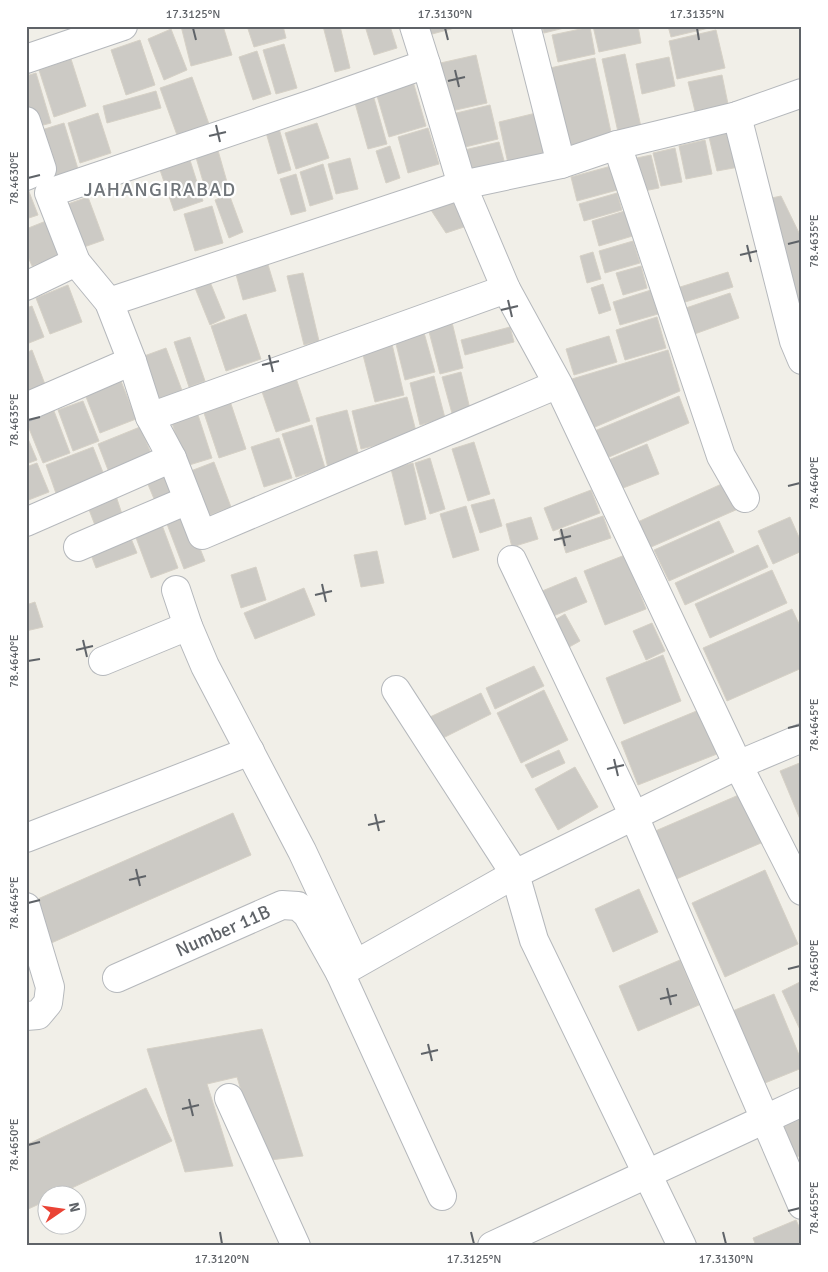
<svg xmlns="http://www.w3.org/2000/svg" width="828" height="1272" viewBox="0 0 828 1272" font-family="Signika,sans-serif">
<rect width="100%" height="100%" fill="#f1efe8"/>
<path fill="#cccac5" stroke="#d6d1c6" d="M181,26H223L232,55L191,66Z
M247,26H283L286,38L254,47Z
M323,26H340L350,68L335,72Z
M365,26H390L397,48L374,55Z
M418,26H462L421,37Z
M542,26H572L544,33Z
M593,26H638L641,43L599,52Z
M668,26H712L713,27L671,37Z
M590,27L595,54L558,62L552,35Z
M171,29L187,70L164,80L148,39Z
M716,30L725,68L677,79L669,41Z
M140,40L155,85L126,95L111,50Z
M284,44L297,88L276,94L263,50Z
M257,51L271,94L253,100L239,57Z
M625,54L641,127L618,132L602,59Z
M476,55L487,103L447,112L436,64Z
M669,57L675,86L642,94L636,64Z
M595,58L612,137L567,146L550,68Z
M71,59L86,106L54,117L39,70Z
M36,73L51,123L32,128L26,110V76Z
M722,75L728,104L695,111L688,82Z
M192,77L209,124L177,135L160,88Z
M412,78L426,126L389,137L375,89Z
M156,91L161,108L107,123L103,106Z
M372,91L387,144L368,149L353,96Z
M490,105L498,139L457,149L448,115Z
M98,113L111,153L80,163L68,123Z
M536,113L546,160L509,168L499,122Z
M64,123L78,169L50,178L35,132Z
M317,123L329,158L296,169L285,133Z
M278,125L291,170L278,174L265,129Z
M428,128L439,164L408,173L398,137Z
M731,132L739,167L717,171L709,137Z
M705,140L712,174L686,179L679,146Z
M499,142L507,172L467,182L460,151Z
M390,146L400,178L386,183L376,151Z
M217,147L229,189L207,195L195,154Z
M675,148L682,182L661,186L653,153Z
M651,155L659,188L639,192L632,159Z
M189,157L203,201L174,211L159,167Z
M350,158L358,189L336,194L328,164Z
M323,164L333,199L310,206L300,172Z
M615,165L621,189L577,201L571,177Z
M296,174L306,211L291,215L280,179Z
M26,184L38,215L26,219Z
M617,193L622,210L584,221L579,204Z
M229,194L243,232L229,238L215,200Z
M460,195L470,225L446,233L429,207Z
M781,196L802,239V320L767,199Z
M88,197L104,240L81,248L65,205Z
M212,206L223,243L195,251L184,214Z
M628,210L636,235L599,246L592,221Z
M46,221L59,256L32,266L26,252V229Z
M633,241L640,263L605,273L599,251Z
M593,252L601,279L587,283L580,256Z
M266,258L276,291L243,300L234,267Z
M641,266L647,288L623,295L616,273Z
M728,272L733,287L682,303L677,288Z
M303,273L319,341L304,345L287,276Z
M208,277L225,318L210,325L193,283Z
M603,284L611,310L599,314L591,288Z
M68,285L82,322L50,334L36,298Z
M651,290L658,314L620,325L613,302Z
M730,293L739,318L689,336L680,310Z
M32,306L44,337L29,343L26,336V308Z
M246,314L261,359L226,371L211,326Z
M450,314L463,368L440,374L426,320Z
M657,317L666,348L625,360L616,330Z
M510,327L514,342L465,355L461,340Z
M423,329L435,372L405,380L394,336Z
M609,336L617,362L574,375L566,349Z
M190,337L205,381L189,387L174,342Z
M391,340L404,395L375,402L361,347Z
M166,348L183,393L154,404L136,359Z
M32,350L46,387L26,395V353Z
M668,350L680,391L588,430L572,379Z
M461,372L471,413L453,417L442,377Z
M295,375L310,421L276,432L260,386Z
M119,376L136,419L100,433L83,389Z
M434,376L445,418L420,425L410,383Z
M679,396L689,423L602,460L592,432Z
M407,397L417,435L361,449L352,411Z
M229,398L246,449L219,458L202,407Z
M83,401L99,441L73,451L58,410Z
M347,410L360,460L328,468L316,418Z
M54,411L70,453L43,463L26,421Z
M198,415L212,458L186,466L172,423Z
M312,425L325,468L296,477L282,434Z
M140,427L153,458L110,475L98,444Z
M26,434L37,460L26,464Z
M279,438L292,478L264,487L251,447Z
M474,442L490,494L468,501L452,449Z
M647,444L659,474L618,490L606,461Z
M93,447L106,480L58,499L46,465Z
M430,458L445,509L430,514L415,463Z
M214,462L231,507L200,519L183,474Z
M37,463L49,492L26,501V467Z
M413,463L426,519L405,525L391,469Z
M164,475L173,500L157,506L147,482Z
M726,482L738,509L642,551L631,525Z
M591,490L600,513L553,531L544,508Z
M116,496L123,517L96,528L88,507Z
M494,499L502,526L480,533L471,505Z
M466,506L479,550L453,558L440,514Z
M187,516L205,561L184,569L167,524Z
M603,516L611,538L566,553L559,531Z
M531,517L538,539L512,547L506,524Z
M790,517L802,544V551L773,564L758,531Z
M719,521L734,552L669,581L654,550Z
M162,525L178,568L151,578L135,535Z
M130,536L137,553L96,568L90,552Z
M758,545L768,567L685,605L675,583Z
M377,551L384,583L361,587L354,555Z
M625,555L646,609L605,625L584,571Z
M256,567L266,600L241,608L231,575Z
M772,570L787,603L710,638L695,604Z
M576,577L587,602L546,619L535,594Z
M304,588L315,615L255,639L244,613Z
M35,602L43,627L26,631V605Z
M792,609L802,630V668L727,701L703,648Z
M565,614L580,641L562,651L546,625Z
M652,623L665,651L646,660L633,631Z
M663,655L681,701L624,724L606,678Z
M534,666L544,686L495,709L486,688Z
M544,690L568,740L521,763L497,713Z
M481,693L491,714L441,739L430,717Z
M699,710L717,754L638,785L621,742Z
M559,750L565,763L532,778L525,765Z
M802,762V824L780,771Z
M575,767L598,807L558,830L535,789Z
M741,794L761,843L674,880L653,832Z
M233,813L251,855L49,944L31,902Z
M765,870L798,944L725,977L692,903Z
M639,889L658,932L613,952L595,909Z
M680,960L699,1005L638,1031L619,986Z
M802,981V1034L782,991Z
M774,994L802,1062V1068L760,1085L730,1012Z
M262,1029L303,1156L262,1161L237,1077L207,1084L233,1166L185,1172L147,1049Z
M146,1088L172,1141L59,1194H48V1200L26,1210V1145Z
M802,1107V1155L790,1159L775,1117Z
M796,1220L802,1233V1246H756L753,1238Z"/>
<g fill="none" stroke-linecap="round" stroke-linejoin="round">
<g stroke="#b5b8bc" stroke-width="30">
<g id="minor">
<path d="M414,26L426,64"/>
<path d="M526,26L561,164"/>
<path d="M26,59L123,26"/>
<path d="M737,116L794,341L802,360"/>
<path d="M26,121L42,169L26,176"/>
<path d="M617,145L721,456L745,498"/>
<path d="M26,286L76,262"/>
<path d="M109,302L462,185L561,164L617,145L737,116L802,93"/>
<path d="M558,384L202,535L172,458L150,417L132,361L109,302L76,262L49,193L318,102L426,64L462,185L506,289L558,384L738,765L802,891"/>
<path d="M26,407L132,361"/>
<path d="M150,417L506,289"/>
<path d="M26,522L172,458"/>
<path d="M78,547L188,500"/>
<path d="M512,560L634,816L802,1205"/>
<path d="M176,590L188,626L205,666L302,851L355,964"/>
<path d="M103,661L188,626"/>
<path d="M396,690L515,874L534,940L682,1246"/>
<path d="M26,838L250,751"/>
<path d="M26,907L50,987L48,1003L38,1015L26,1016"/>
<path d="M340,973L442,1196"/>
<path id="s1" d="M117,978L282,905L298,906L307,914L340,973L515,874L738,765L802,738"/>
<path d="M229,1098L296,1246"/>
<path d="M492,1246L802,1102"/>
</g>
</g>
<use href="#minor" stroke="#fff" stroke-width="28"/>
</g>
<path fill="none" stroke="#5f6368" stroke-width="2" d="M193,28L196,40M445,28L448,40M697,28L699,40M455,70L459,87M448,81L465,77M216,125L220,142M209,136L226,132M28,178L40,175M788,244L800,241M747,245L751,262M740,255L757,251M508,300L512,317M501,310L518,306M269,355L273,372M262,365L279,361M28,420L40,417M788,486L800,483M561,529L565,546M554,540L571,536M322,584L326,602M315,595L332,591M83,640L87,657M76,650L93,646M28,661L40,659M788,728L800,725M614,759L618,776M607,769L624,765M375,814L379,831M368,825L385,821M136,869L140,886M129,880L146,876M28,903L40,900M788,969L800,966M667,988L671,1005M660,999L677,995M428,1044L432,1061M421,1054L438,1050M189,1099L193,1116M182,1109L199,1105M28,1145L40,1142M788,1211L800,1208M220,1232L222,1244M471,1232L474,1244M723,1232L726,1244"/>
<g text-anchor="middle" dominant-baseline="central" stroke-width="4.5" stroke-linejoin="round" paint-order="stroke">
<g font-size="19" fill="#5f6368" stroke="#fff">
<text stroke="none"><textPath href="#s1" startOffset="116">Number 11B</textPath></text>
</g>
<g font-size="20" letter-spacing="1" fill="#70757a" stroke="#fff">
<text x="160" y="189">JAHANGIRABAD</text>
</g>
</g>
<rect width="828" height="1272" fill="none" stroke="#ffffff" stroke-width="55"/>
<g transform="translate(62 1210) rotate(77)"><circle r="24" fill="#ffffff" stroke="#bfc1c3"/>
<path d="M0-4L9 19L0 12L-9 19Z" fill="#ea4335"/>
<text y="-8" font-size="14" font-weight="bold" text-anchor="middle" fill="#5f6368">N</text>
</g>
<rect x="28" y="28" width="772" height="1216" fill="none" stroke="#5f6368" stroke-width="2"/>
<g font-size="12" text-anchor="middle" fill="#5f6368">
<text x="193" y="18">17.3125°N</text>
<text x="445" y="18">17.3130°N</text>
<text x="697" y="18">17.3135°N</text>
<text transform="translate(14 178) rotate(-90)" y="4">78.4630°E</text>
<text transform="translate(814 241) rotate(-90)" y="4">78.4635°E</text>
<text transform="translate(14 420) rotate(-90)" y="4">78.4635°E</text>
<text transform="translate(814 483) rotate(-90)" y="4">78.4640°E</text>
<text transform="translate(14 661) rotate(-90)" y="4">78.4640°E</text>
<text transform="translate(814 725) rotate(-90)" y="4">78.4645°E</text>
<text transform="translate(14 903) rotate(-90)" y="4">78.4645°E</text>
<text transform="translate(814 966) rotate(-90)" y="4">78.4650°E</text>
<text transform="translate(14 1145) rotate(-90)" y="4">78.4650°E</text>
<text transform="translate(814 1208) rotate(-90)" y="4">78.4655°E</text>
<text x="222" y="1263">17.3120°N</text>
<text x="474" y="1263">17.3125°N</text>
<text x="726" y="1263">17.3130°N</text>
</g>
</svg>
